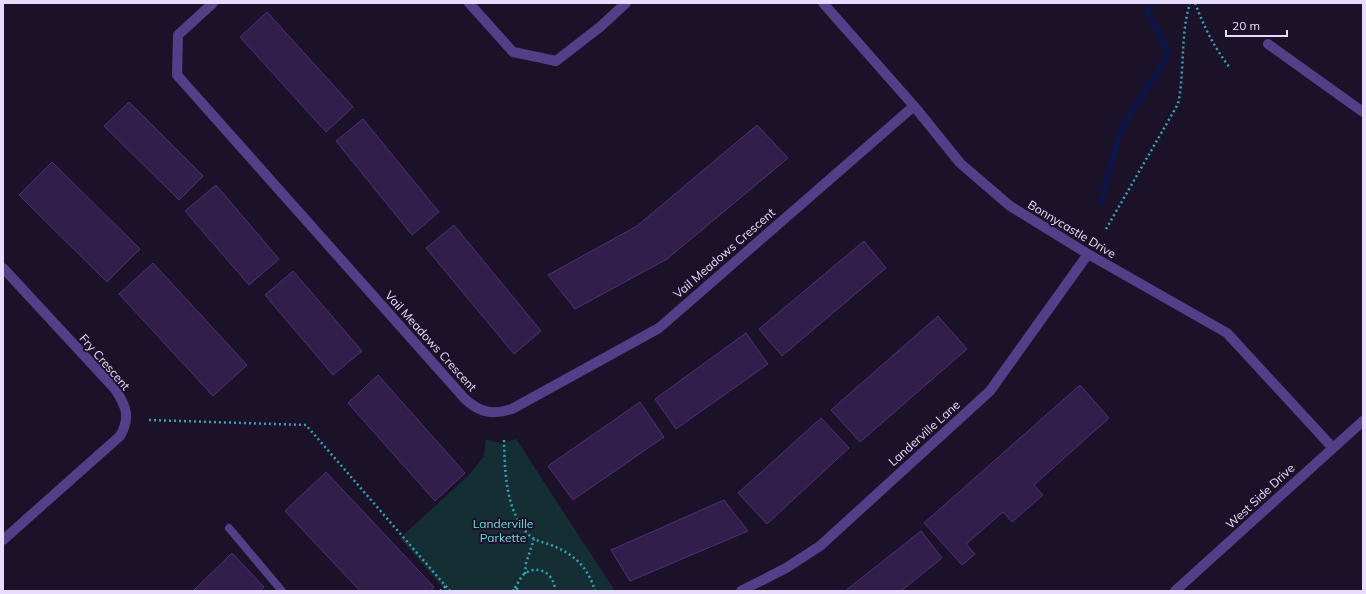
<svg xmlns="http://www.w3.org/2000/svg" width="1366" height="594" viewBox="0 0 1366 594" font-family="Mulish,sans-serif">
<rect width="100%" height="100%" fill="#1b122a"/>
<path fill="#152e34" d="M516,439L615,591H446L400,538L470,474L484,456L486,440L501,443Z"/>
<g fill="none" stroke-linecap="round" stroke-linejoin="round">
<path stroke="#0d1547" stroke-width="6" d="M1101,202L1121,129L1169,54L1147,10L1153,3"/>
</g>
<path fill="#311e4a" stroke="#4e3175" d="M267,12L353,107L326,132L240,37Z
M129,102L203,176L179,200L104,126Z
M363,119L439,212L412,235L336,141Z
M757,125L788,158L667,259L575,309L548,275L637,226Z
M52,162L140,249L107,282L19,195Z
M216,185L279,259L249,285L185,211Z
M454,225L541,331L514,354L426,248Z
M864,241L886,268L782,356L759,329Z
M153,263L247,365L213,396L119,294Z
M293,271L362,351L333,375L265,295Z
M938,316L967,349L860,442L831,410Z
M746,333L768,364L676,429L655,399Z
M378,375L465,473L435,501L348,403Z
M1080,385L1109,418L1034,485L1043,495L1012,522L1003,512L966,544L975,554L962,565L924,523Z
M640,402L664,437L573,500L548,466Z
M821,418L849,448L767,524L738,493Z
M326,472L434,587L431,591H360L285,511Z
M724,500L748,531L630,581L611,550Z
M921,531L942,558L901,591H845Z
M232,553L264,587L260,591H193Z"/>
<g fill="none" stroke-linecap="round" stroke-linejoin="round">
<path stroke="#35a2b8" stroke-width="2.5" stroke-dasharray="2 3" stroke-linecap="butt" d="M1195,3C1204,27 1214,47 1230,68
M1106,229L1178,104C1185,71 1180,36 1190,3
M149,420L306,425L450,591
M504,440C505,471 505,508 527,533C533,540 542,542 551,545C574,554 588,567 595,591
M525,574L526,563L534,539
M515,588C518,583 520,578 524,574C539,563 555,575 555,591
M440,591L446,586
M513,591L515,588L521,591"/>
<path stroke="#523f87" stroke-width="8" d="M229,528L282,591"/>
<path stroke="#523f87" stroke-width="10" d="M213,3L178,35L177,75L465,399C480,413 493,415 512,409L659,328L914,106
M469,3L513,52L556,61L600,27L626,3
M823,3L914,106L960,163L1010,206L1088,254L1227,333L1332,447
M1268,44L1363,112
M3,268L115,389C126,406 131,417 120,436L3,540
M741,591L786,568L820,546L990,391L1088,254
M1175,591L1363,421"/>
</g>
<g text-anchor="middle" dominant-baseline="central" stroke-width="4" stroke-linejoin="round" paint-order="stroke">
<g font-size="12" fill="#e8dcfe" stroke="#1b122a">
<text transform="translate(1072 229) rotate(31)">Bonnycastle Drive</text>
<text transform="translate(724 253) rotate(-41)">Vail Meadows Crescent</text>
<text transform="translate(431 341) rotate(48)">Vail Meadows Crescent</text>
<text transform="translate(105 362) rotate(49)">Fry Crescent</text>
<text transform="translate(924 433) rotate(-42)">Landerville Lane</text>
<text transform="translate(1260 496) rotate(-43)">West Side Drive</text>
</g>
<g font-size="12" fill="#69ddda" stroke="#1b122a">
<text x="503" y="523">Landerville<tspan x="503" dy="14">Parkette</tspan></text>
</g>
</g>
<rect width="1366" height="594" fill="none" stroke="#e8dcfe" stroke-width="8"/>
<path d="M1226 30v6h61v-6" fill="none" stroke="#e8dcfe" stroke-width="2"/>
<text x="1232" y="30" font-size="12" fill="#e8dcfe" stroke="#1b122a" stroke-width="3" paint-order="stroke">20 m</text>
</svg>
